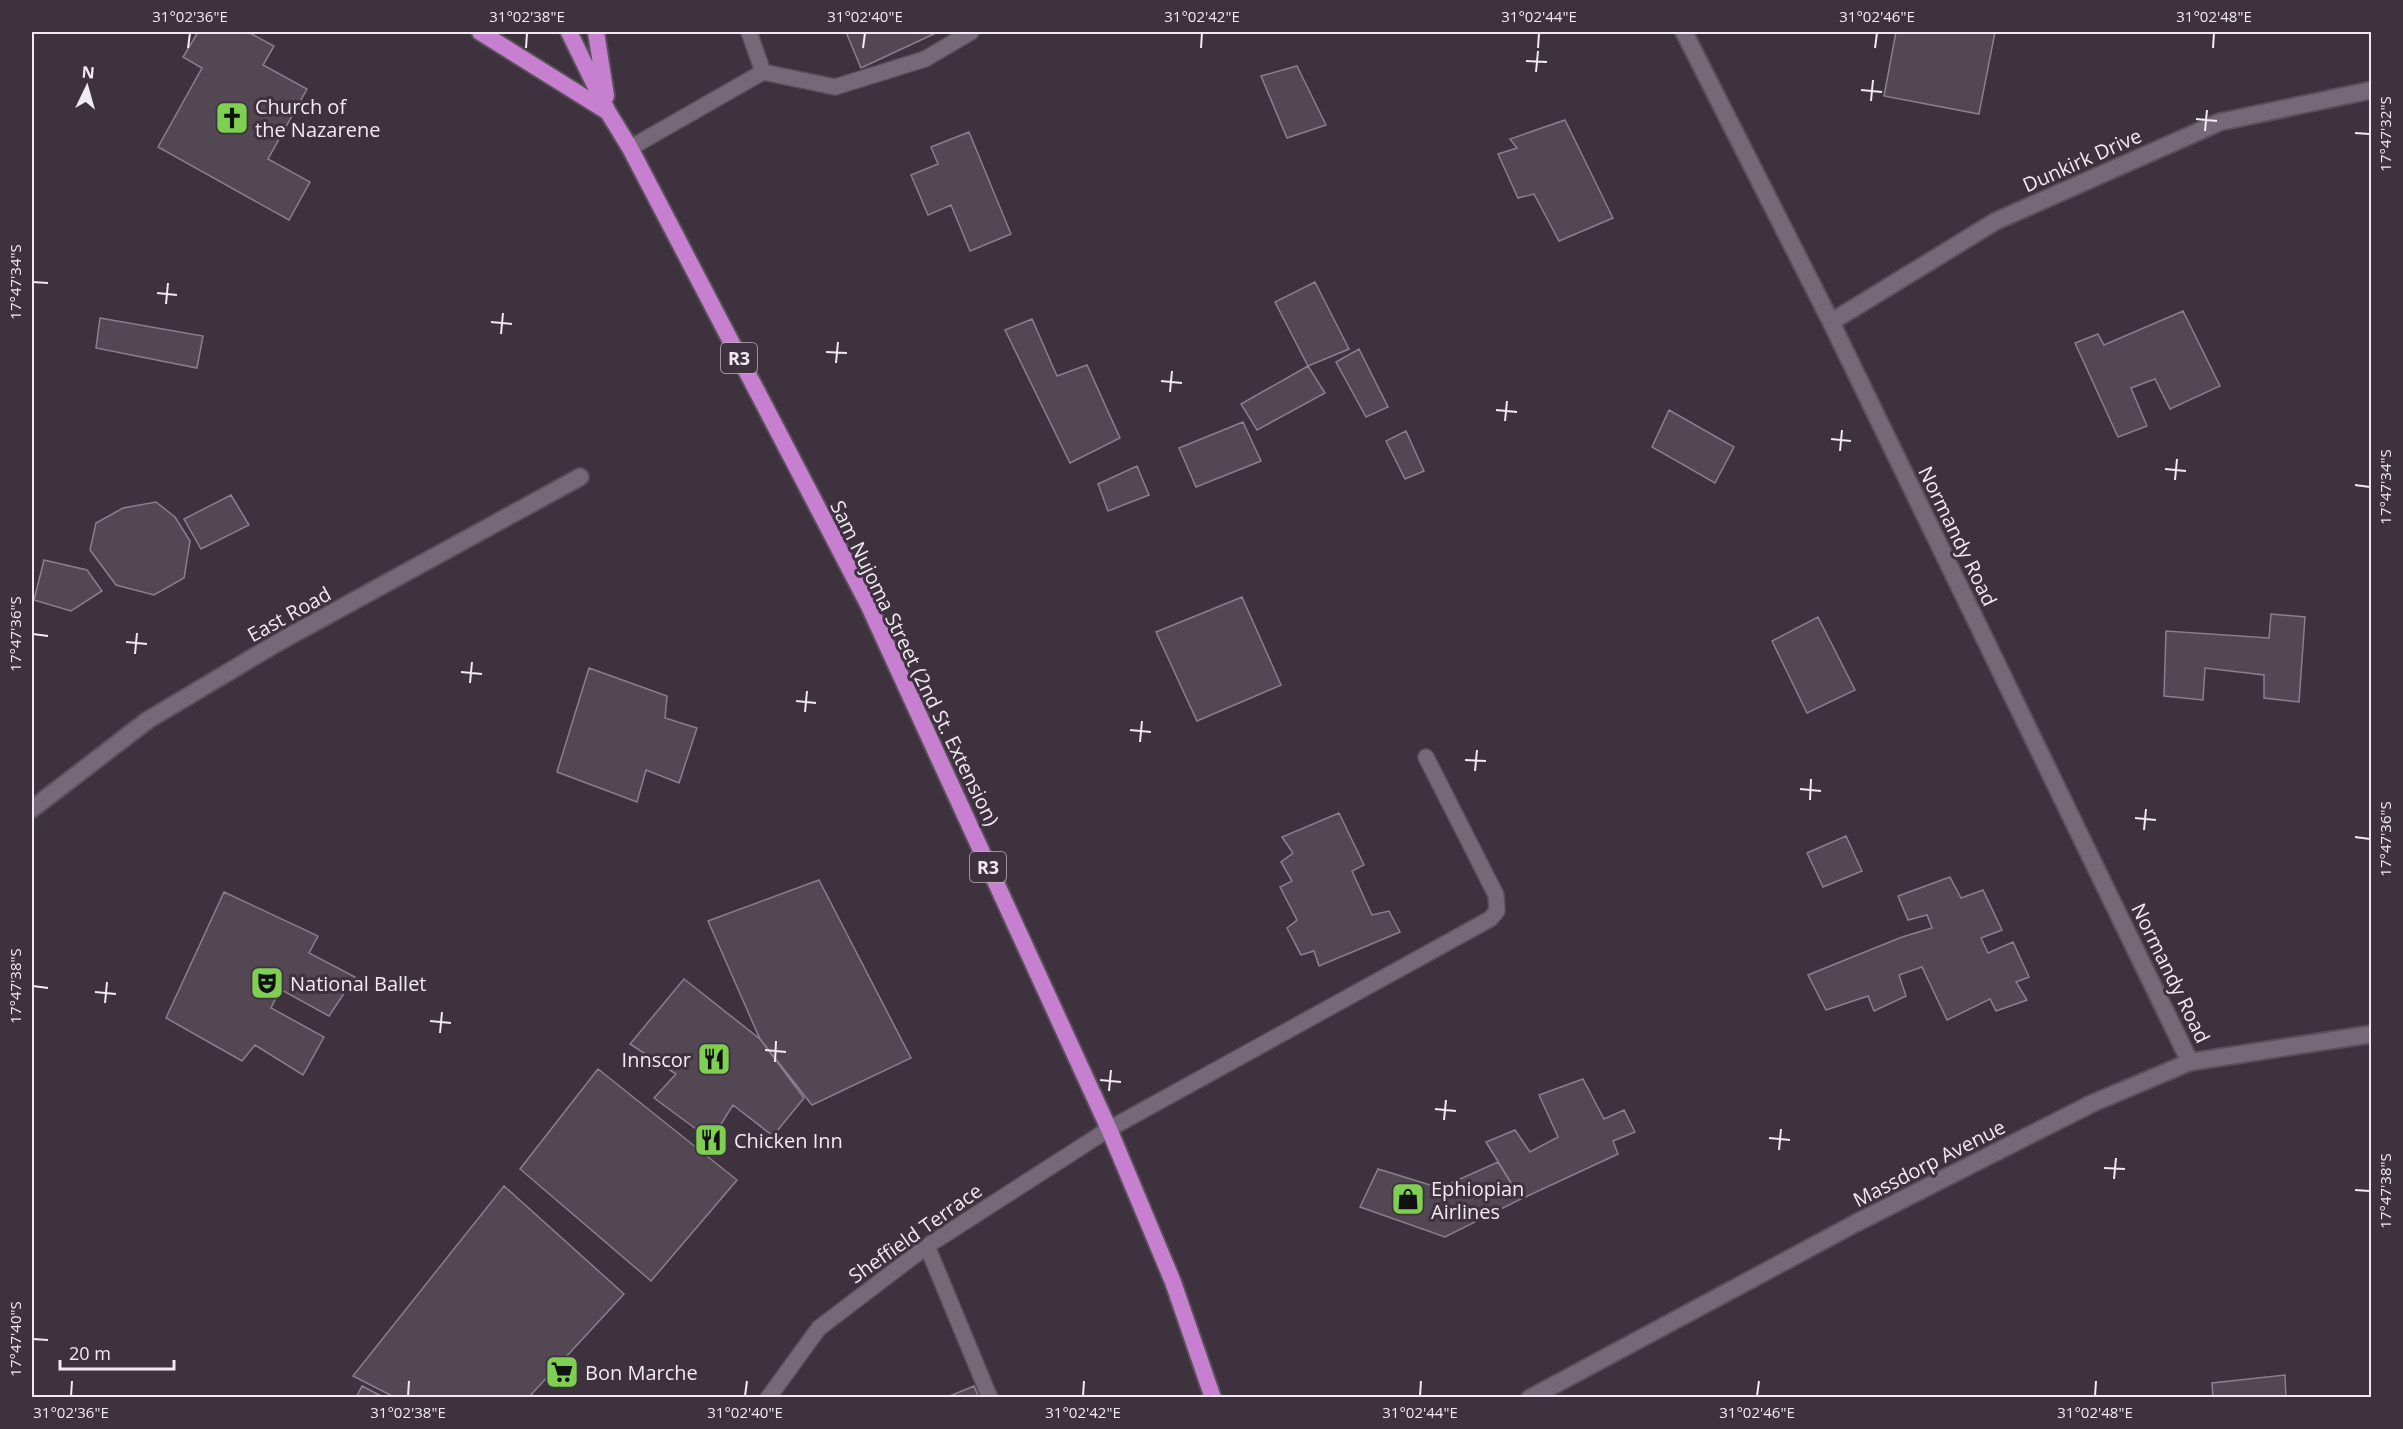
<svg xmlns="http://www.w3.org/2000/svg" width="2403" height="1429" viewBox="0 0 2403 1429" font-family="'Open Sans',sans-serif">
<rect width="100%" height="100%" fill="#3d323e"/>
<path fill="#534754" stroke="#8c7f8d" stroke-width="1.5" d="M198,32H248L274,46L263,65L307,89L268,159L310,182L289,220L158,147L202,68L183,57Z
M846,32H938L861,68Z
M1896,32H1995L1979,114L1884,96Z
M1297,66L1326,125L1287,138L1261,76Z
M1565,120L1613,218L1559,241L1534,194L1518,198L1498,154L1517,148L1510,139Z
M969,132L1011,234L970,251L951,205L928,215L911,175L938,164L931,147Z
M1315,282L1349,349L1308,366L1275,302Z
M2183,311L2220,386L2170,409L2155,379L2131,388L2147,426L2118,437L2075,343L2098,334L2104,345Z
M100,318L203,336L197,368L96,348Z
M1032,319L1057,376L1087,365L1120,438L1070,463L1005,330Z
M1359,349L1388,407L1366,417L1336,362Z
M1308,366L1325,393L1257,430L1241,404Z
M1669,410L1734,447L1715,483L1652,447Z
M1243,422L1261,461L1196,487L1179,448Z
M1406,431L1424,471L1405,479L1386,441Z
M1137,466L1149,495L1108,511L1098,484Z
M231,495L249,525L201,549L184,519Z
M156,502L175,517L190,541L184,578L154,595L116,585L90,550L96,523L123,508Z
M44,560L87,570L102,591L71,611L34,600Z
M1242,597L1281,685L1197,721L1156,632Z
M2271,614L2305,617L2299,702L2264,698V675L2205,668L2203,700L2164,696L2166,631L2269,638Z
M1818,617L1855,690L1807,713L1772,641Z
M589,668L667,696L665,718L697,728L679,783L646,770L637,802L557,772Z
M1339,813L1364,865L1352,871L1372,915L1389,911L1400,932L1319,966L1314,951L1301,955L1287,928L1297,920L1280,887L1292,881L1281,862L1293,853L1282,837Z
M1846,836L1862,871L1823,887L1807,853Z
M1950,877L1961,898L1983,890L2002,930L1981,938L1988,953L2013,942L2029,977L2016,982L2027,1000L1996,1011L1990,999L1947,1020L1922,967L1899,975L1906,996L1874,1011L1868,996L1826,1010L1808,975L1902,937L1932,928L1927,915L1908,920L1898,896Z
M819,880L911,1058L812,1105L760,1039L708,921Z
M224,892L318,936L309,953L355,977L329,1016L280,989L271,1008L324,1037L303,1075L255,1045L242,1061L166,1018Z
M684,979L760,1039L804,1098L773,1136L733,1105L711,1140L654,1098L676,1074L630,1044Z
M598,1069L737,1180L651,1281L520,1169Z
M1583,1079L1604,1119L1624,1110L1635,1132L1613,1141L1618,1154L1521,1199L1486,1142L1515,1130L1530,1152L1558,1137L1539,1095Z
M1498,1162L1521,1199L1445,1237L1360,1207L1378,1169L1440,1188Z
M504,1186L624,1294L528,1398H396L353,1376Z
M2285,1375L2286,1398H2213L2212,1383Z
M362,1386L385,1398H356Z
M974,1386L979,1398H945Z"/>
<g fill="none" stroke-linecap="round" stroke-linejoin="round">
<g stroke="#59505a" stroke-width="18">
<path id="service" d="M763,72L835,87L925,59L971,32
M630,148L763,72L749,32
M927,1246L990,1398
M768,1398L819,1328L927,1246L1109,1129L1490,919L1497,911L1496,895L1426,757"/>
</g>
<g stroke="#59505a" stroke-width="20">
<path id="minor" d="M1684,32L1831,322L2190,1062
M1831,322L1996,221L2220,122L2372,90
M32,809L148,720L277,643L580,477
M1530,1398L1856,1223L2093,1103L2190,1062L2372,1034"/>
</g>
<g stroke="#59505a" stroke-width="20">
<path id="trunk" d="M480,32L608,112
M569,32L608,112L630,148L868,604L1109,1129L1173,1282L1213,1398
M596,32L606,96"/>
</g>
<use href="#service" stroke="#756977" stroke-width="15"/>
<use href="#minor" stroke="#756977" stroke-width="16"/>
<use href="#trunk" stroke="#c680cf" stroke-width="16"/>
</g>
<path fill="none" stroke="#f1eaf2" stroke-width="2" d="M188,48L190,33M526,48L527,33M863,48L865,33M1201,48L1202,33M1538,48L1539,33M1875,48L1877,33M2213,48L2214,33M1526,61L1547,62M1536,72L1538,51M1861,90L1882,92M1871,101L1873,80M2196,119L2217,121M2205,131L2207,110M2355,133L2370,134M33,282L48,283M157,293L177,295M166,304L168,283M491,322L512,324M501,334L503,313M826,352L847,353M836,363L838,342M1161,381L1182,383M1170,392L1172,371M1496,410L1517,412M1505,421L1507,401M1831,439L1851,441M1840,451L1842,430M2165,469L2186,471M2175,480L2177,459M2355,485L2370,487M33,634L48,636M126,642L147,644M135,654L137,633M461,672L482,674M470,683L472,662M796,701L816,703M805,712L807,691M1130,730L1151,732M1140,742L1142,721M1465,760L1486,761M1475,771L1477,750M1800,789L1821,791M1810,800L1811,779M2135,818L2156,820M2144,830L2146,809M2355,837L2370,839M33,986L48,988M95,992L116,994M105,1003L107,982M430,1021L451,1023M440,1033L442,1012M765,1050L786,1052M775,1062L776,1041M1100,1080L1121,1082M1109,1091L1111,1070M1435,1109L1456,1111M1444,1120L1446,1100M1769,1138L1790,1140M1779,1150L1781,1129M2104,1168L2125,1169M2114,1179L2116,1158M2355,1190L2370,1191M33,1339L48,1340M71,1396L72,1381M408,1396L409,1381M745,1396L747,1381M1083,1396L1084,1381M1420,1396L1421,1381M1757,1396L1759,1381M2095,1396L2096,1381"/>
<defs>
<g id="church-square" transform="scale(1.725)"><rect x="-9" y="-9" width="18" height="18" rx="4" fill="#7fd052" stroke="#3d323e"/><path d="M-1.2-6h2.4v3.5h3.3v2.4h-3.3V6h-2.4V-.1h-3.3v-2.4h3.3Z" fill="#111"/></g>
<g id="theatre-square" transform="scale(1.725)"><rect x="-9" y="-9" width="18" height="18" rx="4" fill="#7fd052" stroke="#3d323e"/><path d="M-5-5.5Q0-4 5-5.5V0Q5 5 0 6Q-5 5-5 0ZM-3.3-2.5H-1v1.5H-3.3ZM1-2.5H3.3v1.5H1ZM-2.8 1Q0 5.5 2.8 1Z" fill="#111"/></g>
<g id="restaurant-square" transform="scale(1.725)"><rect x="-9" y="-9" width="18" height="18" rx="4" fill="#7fd052" stroke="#3d323e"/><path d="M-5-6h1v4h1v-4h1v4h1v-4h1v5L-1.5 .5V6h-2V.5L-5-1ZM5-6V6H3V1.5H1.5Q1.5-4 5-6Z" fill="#111"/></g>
<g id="shop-square" transform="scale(1.725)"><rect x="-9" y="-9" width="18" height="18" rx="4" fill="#7fd052" stroke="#3d323e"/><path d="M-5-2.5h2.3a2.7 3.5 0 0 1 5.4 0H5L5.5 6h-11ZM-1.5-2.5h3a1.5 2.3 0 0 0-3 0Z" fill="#111"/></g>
<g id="supermarket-square" transform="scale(1.725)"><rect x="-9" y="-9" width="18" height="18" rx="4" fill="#7fd052" stroke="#3d323e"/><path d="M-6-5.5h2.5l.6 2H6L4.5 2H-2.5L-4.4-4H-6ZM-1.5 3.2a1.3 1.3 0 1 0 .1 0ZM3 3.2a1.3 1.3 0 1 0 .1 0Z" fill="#111"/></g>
</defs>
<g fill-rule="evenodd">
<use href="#church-square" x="232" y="118"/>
<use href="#theatre-square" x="267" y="983"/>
<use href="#restaurant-square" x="714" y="1059"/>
<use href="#restaurant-square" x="711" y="1140"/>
<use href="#shop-square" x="1408" y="1199"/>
<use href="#supermarket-square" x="562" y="1372"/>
</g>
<g text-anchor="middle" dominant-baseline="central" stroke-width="6" stroke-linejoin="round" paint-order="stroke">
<g fill="#3d323e" stroke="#bbb3bc" stroke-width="1.5">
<rect x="721" y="343" width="36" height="30" rx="4.5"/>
<rect x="970" y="852" width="36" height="30" rx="4.5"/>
</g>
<g font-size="18" font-weight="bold" fill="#f1eaf2">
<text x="739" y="358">R3</text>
<text x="988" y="867">R3</text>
</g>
<g font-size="20" fill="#f1eaf2" stroke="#3d323e" text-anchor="start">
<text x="255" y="106">Church of<tspan x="255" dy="23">the Nazarene</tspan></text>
<text x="290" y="983">National Ballet</text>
<text x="691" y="1059" text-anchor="end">Innscor</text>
<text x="734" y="1140">Chicken Inn</text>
<text x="1431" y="1188">Ephiopian<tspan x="1431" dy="23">Airlines</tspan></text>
<text x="585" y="1372">Bon Marche</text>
</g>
<g font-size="20" fill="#f1eaf2" stroke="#3d323e">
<text transform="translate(2082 160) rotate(-24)">Dunkirk Drive</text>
<text transform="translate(1958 536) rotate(64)">Normandy Road</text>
<text transform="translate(289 614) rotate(-29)">East Road</text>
<text transform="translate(915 663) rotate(64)">Sam Nujoma Street (2nd St. Extension)</text>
<text transform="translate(2171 973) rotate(64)">Normandy Road</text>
<text transform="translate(1929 1163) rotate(-27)">Massdorp Avenue</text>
<text transform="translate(915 1233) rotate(-35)">Sheffield Terrace</text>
</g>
</g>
<rect width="2403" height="1429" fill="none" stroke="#3d323e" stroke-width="66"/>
<g transform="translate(87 87) rotate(5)" stroke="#3d323e" stroke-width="4.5" paint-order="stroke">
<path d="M0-4.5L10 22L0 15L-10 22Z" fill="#f1eaf2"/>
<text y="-9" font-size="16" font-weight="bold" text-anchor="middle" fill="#f1eaf2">N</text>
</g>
<path d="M60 1360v9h114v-9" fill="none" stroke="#f1eaf2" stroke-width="3"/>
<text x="69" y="1360" font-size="18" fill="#f1eaf2" stroke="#3d323e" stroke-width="4.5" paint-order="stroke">20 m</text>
<rect x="33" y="33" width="2337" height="1363" fill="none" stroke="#f1eaf2" stroke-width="2"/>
<g font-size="15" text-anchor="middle" fill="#f1eaf2">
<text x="190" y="22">31°02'36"E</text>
<text x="527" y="22">31°02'38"E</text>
<text x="865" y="22">31°02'40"E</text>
<text x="1202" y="22">31°02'42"E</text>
<text x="1539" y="22">31°02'44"E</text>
<text x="1877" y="22">31°02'46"E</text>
<text x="2214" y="22">31°02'48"E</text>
<text transform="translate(2386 134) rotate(-90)" y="5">17°47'32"S</text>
<text transform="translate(16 282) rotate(-90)" y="5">17°47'34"S</text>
<text transform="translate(2386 487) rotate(-90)" y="5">17°47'34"S</text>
<text transform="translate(16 634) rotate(-90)" y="5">17°47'36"S</text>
<text transform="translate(2386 839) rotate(-90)" y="5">17°47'36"S</text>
<text transform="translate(16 986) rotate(-90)" y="5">17°47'38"S</text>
<text transform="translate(2386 1191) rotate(-90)" y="5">17°47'38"S</text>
<text transform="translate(16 1339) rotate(-90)" y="5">17°47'40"S</text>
<text x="71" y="1418">31°02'36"E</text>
<text x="408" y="1418">31°02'38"E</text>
<text x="745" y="1418">31°02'40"E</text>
<text x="1083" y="1418">31°02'42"E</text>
<text x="1420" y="1418">31°02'44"E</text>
<text x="1757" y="1418">31°02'46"E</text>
<text x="2095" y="1418">31°02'48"E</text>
</g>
</svg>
